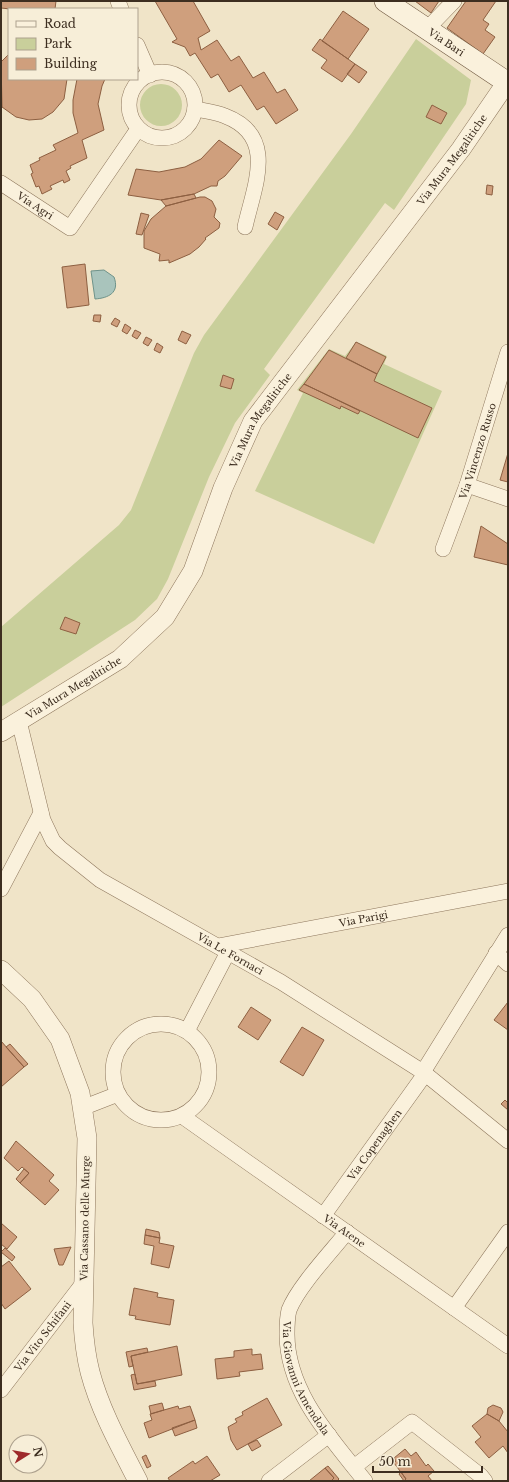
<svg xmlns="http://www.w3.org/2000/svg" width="509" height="1482" viewBox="0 0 509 1482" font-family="'Libre Baskerville',serif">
<rect width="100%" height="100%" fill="#f0e4c8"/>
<path fill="#c9cf9b" d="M416,39L471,80L466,104L394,210L385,203L264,369L270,375L235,423L209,477L168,579L157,599L135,620L1,707V627L119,525L131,510L194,353L204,335L351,134Z
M140 105a21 21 0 1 1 42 0a21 21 0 1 1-42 0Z
M356,342L387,356L384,364L442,391L374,544L255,491L303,393L297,390L329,349L345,356Z"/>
<path fill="#a9c4bc" stroke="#6f938a" d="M104,270L114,277C120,293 108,298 95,299L91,271Z"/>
<path fill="#cf9f7d" stroke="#8d5f41" d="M1,1H56L55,9H10L1,8Z
M155,1H193L210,31L198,38L201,50L217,40L231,61L239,56L253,78L264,72L277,93L285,89L298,110L276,124L264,106L257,110L241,85L229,92L218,74L211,78L195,53L190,56L185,47L172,42L177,39Z
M415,1H439L431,13Z
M466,1H496L483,20L489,24L485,30L495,37L483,54L447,28Z
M343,11L369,29L348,59L322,41Z
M320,39L355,64L342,82L321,68L327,60L312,50Z
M9,54V79H67L64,99L53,112L42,119L29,120L16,117L2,107L1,62Z
M355,64L367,72L359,83L347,74Z
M77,79H105L102,86L98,104L104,130L82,140L87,158L70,166L71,168L66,171L70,180L64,183L63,180L50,186L52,189L42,194L39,186L36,187L31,174L33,173L30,165L40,160L39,158L56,150L53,145L78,133L73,113V100Z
M432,105L447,113L441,124L426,117Z
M219,140L242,156L225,176L218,181L217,186H211L194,194L161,200L128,195L136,169L159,172L185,167L201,159Z
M487,185L493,186L492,195L486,194Z
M194,194L196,198L166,206L161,200Z
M200,197H205L212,201L216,209L214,217L220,223L219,228L205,238L206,239L199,247L190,254L169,263V260L159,261L160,254L144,248V231L151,219L166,206Z
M275,212L284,217L277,230L268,224Z
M141,213L149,215L142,235L136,234Z
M85,264L89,305L67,308L62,267Z
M94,315H101L100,322L93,321Z
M115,318L120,321L117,327L111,324Z
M125,324L131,328L127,334L122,331Z
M135,330L141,333L137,339L132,336Z
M182,331L191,335L186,344L178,340Z
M146,337L152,340L148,346L143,343Z
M356,342L386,357L377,374L346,358Z
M157,343L163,347L160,353L154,350Z
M329,350L377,374L374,381L432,408L418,438L304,384Z
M223,375L234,379L231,389L220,386Z
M304,384L360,411L358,414L341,406L340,409L299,390Z
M508,453V482L500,480Z
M481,526L508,544V565L474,557Z
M65,617L80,623L76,634L60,629Z
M508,1002V1030L494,1020Z
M251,1007L271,1020L258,1040L238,1027Z
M302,1027L324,1040L303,1076L280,1062Z
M1,1041L24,1067L1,1087Z
M10,1044L28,1064L24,1067L6,1047Z
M505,1100L508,1103V1110L501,1104Z
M16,1141L54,1175L49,1181L59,1190L45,1205L20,1183L29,1173L22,1167L18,1171L4,1158Z
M24,1169L29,1173L20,1183L16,1179Z
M1,1223L17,1237L7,1249L1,1244Z
M146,1229L159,1232L160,1238L145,1235Z
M145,1235L160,1238L159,1243L174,1246L169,1268L151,1264L154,1246L144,1244Z
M71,1247L63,1265H59L54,1249Z
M5,1248L15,1257L12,1261L1,1252Z
M9,1261L31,1289L5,1309L1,1303V1267Z
M134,1288L158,1293L157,1297L174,1300L170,1325L135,1319L136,1316L129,1315Z
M177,1346L182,1375L137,1384L131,1356Z
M147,1348L148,1352L131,1356L133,1366L129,1367L126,1352Z
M252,1349V1355L261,1354L263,1369L239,1372L240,1376L217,1379L215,1359L234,1357V1351Z
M135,1374L137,1384L155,1381L156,1386L134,1390L131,1375Z
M267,1398L282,1425L237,1450L231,1440L228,1427L237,1422L235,1419L243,1415L242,1412Z
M162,1403L164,1410L151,1414L149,1406Z
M493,1405L501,1408L503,1412L499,1421L487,1414L488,1408Z
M178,1406L179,1409L190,1406L195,1420L149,1438L144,1423L152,1420L150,1414Z
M487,1414L499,1421L508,1432V1453L503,1446L489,1458L475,1442L481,1437L472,1426Z
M195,1420L197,1428L175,1436L172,1428Z
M257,1440L261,1446L252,1451L248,1444Z
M405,1449L411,1456L416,1452L426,1466L428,1464L434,1471L428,1476L432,1481H404L406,1479L394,1463L396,1461L394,1458Z
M146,1455L151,1466L147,1468L142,1457Z
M207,1456L220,1475L210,1481H170L168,1478L193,1461L195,1464Z
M328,1466L339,1479L337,1481H331L334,1478L325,1468Z
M325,1468L334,1478L331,1481H309Z
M401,1472L406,1479L404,1481L399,1474Z"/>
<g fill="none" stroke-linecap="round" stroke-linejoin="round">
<g stroke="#8d765c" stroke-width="16">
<g id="minor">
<path d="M118,1L121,9"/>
<path d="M427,29L454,1"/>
<path d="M137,45L150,75"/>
<circle cx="162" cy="105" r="33"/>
<path d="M195,109C205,111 216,112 225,116C278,136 254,186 245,227"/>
<path id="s1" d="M1,183L70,228L138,129"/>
<path d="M467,485L508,499"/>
<path id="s2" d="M443,549L467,485L508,352"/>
<path id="s3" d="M19,721L43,820L53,841L60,848L100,880L281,982L423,1072L508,1141"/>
<path d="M1,889L41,813"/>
<path id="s4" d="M218,946L508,891"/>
<path d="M496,953L508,964"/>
<circle cx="161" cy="1072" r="48"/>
<path d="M187,1031L228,952"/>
<path d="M423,1072L508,935"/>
<path d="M82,1108L118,1094"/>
<path id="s5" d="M182,1116L508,1346"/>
<path id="s6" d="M323,1216L425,1074"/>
<path id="s7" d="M347,1232C330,1253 298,1287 289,1310C287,1318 287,1326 287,1334C287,1392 331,1438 365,1481"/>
<path d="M454,1308L508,1232"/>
<path id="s8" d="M1,1390L84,1282"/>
<path d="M354,1467L412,1422L481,1476L485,1481"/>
<path d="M269,1481L329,1435"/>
</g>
</g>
<g stroke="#8d765c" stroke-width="20">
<g id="tertiary">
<path id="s9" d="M1,732L120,659L165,617L193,571L223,488L253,421L461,149L507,82"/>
<path d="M1,970L32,999L60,1039L80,1093L87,1138L83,1323C84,1340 86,1356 90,1372C100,1410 120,1446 138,1481"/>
</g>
</g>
<g stroke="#6f573f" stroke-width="22">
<g id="secondary">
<path id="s10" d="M385,1L508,83"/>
</g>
</g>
<use href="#minor" stroke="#faf1dc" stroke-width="15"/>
<use href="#tertiary" stroke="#faf1dc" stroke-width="19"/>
<use href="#secondary" stroke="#faf1dc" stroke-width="21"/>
</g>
<g text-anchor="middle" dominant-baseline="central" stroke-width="3.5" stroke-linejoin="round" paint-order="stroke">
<g font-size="10" fill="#3d2e20" stroke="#f7eed8">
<text stroke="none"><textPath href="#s10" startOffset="74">Via Bari</textPath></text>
<text stroke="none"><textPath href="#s9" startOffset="745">Via Mura Megalitiche</textPath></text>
<text stroke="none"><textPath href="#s1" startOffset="41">Via Agri</textPath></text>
<text stroke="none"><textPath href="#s9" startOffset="421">Via Mura Megalitiche</textPath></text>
<text stroke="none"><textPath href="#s2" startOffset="104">Via Vincenzo Russo</textPath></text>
<text stroke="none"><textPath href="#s9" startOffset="85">Via Mura Megalitiche</textPath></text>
<text stroke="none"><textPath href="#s4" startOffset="148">Via Parigi</textPath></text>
<text stroke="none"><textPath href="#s3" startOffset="336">Via Le Fornaci</textPath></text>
<text stroke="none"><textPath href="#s6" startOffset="88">Via Copenaghen</textPath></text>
<text transform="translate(85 1218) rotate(-89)">Via Cassano delle Murge</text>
<text stroke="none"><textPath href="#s5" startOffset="199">Via Atene</textPath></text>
<text stroke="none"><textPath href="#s8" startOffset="68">Via Vito Schifani</textPath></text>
<text stroke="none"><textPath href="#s7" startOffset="170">Via Giovanni Amendola</textPath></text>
</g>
</g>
<rect width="509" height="1482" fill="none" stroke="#3d2e20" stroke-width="4"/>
<rect x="8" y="8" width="130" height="72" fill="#f7eed8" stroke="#ada18e"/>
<rect x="16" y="21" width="20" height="6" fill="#faf1dc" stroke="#ada18e"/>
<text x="44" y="28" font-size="12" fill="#3d2e20">Road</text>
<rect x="16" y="38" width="20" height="12" fill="#c9cf9b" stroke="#ada18e"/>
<text x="44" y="48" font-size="12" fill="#3d2e20">Park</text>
<rect x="16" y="58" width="20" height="12" fill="#cf9f7d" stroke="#ada18e"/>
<text x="44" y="68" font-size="12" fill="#3d2e20">Building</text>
<g transform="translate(28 1454) rotate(79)"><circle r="19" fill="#f7eed8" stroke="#ada18e"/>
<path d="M0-3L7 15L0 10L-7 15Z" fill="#9e2a2b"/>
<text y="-6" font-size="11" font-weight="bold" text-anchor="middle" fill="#3d2e20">N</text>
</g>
<path d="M373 1466v6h109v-6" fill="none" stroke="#3d2e20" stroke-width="2"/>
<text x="379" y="1466" font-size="12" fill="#3d2e20" stroke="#f7eed8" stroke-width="3" paint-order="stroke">50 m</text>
</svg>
